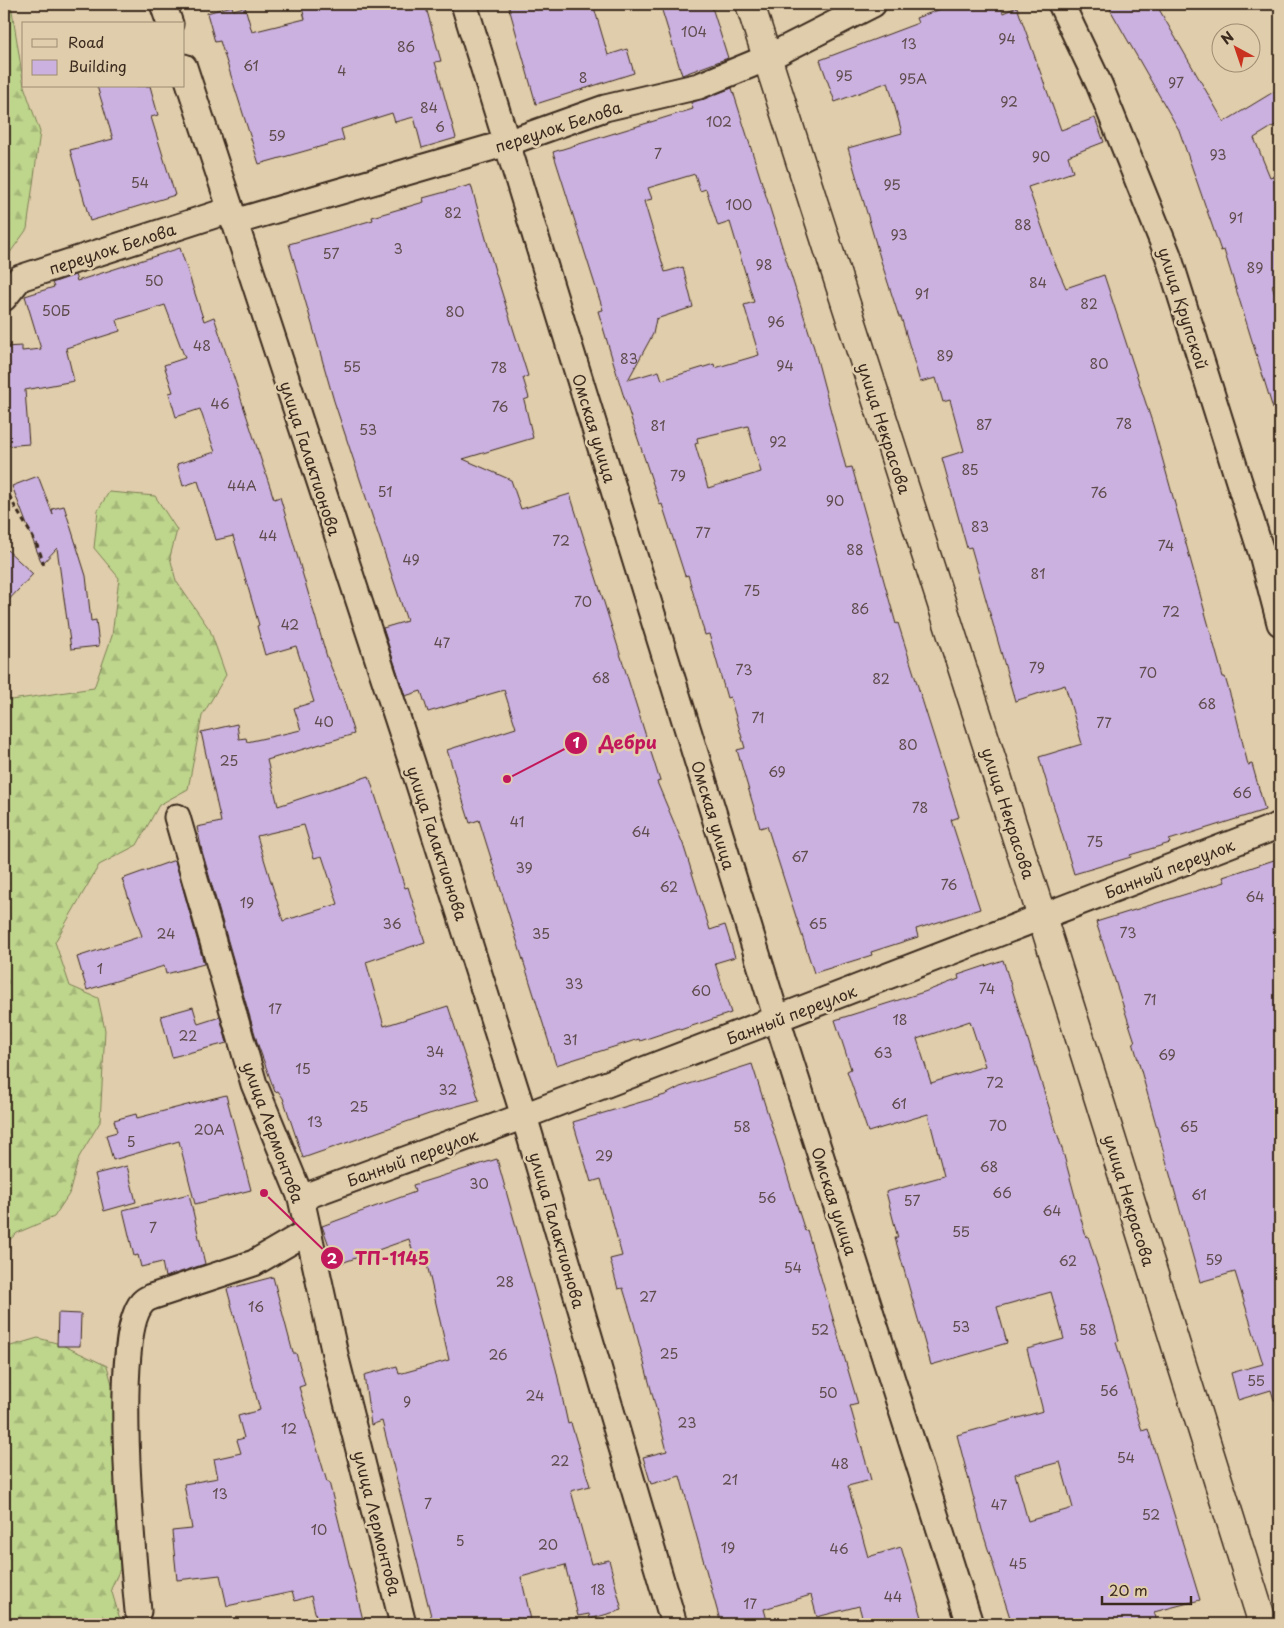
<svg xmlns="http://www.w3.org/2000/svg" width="1284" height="1628" viewBox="0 0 1284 1628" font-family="'Playpen Sans',sans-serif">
<defs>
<pattern id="forest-firs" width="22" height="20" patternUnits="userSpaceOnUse" patternTransform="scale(1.25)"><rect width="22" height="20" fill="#bed58c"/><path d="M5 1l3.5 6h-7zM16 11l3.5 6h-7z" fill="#a4b778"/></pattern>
</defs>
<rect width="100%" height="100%" fill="#e0cdab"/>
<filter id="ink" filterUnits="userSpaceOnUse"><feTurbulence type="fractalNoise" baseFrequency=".02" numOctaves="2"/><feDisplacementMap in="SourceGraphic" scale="10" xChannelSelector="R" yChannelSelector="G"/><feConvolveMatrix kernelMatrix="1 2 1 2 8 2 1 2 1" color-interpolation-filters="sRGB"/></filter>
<g filter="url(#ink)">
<path fill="url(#forest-firs)" stroke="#7c8055" d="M4,4H11L24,86L40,132L27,229L4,261Z
M109,492L155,496L177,530L170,557L176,581L210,630L226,675L202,716L188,789L159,805L137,845L99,865L55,942L70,986L98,998L105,1030L100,1122L79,1157L69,1194L54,1217L17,1233L4,1245V701L94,688L112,636L119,578L94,548L98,510Z
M38,1338L60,1344L107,1366L118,1406L120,1569L111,1589L119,1616L129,1624H4V1348Z"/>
<path fill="#cbb1df" stroke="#3b2a1e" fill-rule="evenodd" d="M317,4H425L441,61L435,62L456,138L422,148L414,117L395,122L392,113L341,129L344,140L259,164L220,41L215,42L207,13L232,6L233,10L245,7L252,32L305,19L302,8Z
M508,4H593L608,55L627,49L634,73L536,104Z
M660,4H711L728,58L682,75Z
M955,4H1000L1003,13L1017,7L1061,130L1095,118L1104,142L1068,156L1073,172L1028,187L1054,261L1066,288L1104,275L1153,425L1223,677H1225L1236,715L1248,765L1252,764L1265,810L1169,840L1170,843L1130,855L1131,857L1074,874L1039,757L1082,744L1065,685L1015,701L971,547L967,548L942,458L964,451L950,400L943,402L936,378L920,382L901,317H899L881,261L848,148L902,133L888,82L835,102L820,60L918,23L916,18Z
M1107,4H1156L1224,122L1280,88V122L1254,138L1270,177L1273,176L1280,198V282L1272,285L1280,312V411L1274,412L1224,250L1221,251L1179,130Z
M97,86H150L158,115L151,117L175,195L90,221L70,150L113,139Z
M732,88L814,348L846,468L852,467L896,624L898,623L959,817L951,820L980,909L916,929L918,937L871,952L872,955L814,973L767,826L760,828L737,750L745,748L730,697L727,698L709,634L705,635L688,575L685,576L662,504L660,505L622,391L598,311L603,310L553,152L693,109L691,103ZM695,174L700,191L706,189L718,226L730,222L754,302L744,305L759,355L715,368L714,364L662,380L659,371L628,380L653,334L656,319L693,307L683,267L665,272L644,201L652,199L648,188ZM748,426L761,472L708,488L695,444L698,443L697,438Z
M471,185L495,271L528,376L523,378L529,398L524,400L533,438L463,459L511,480L521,509L570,494L660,781L657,782L683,844L710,930L725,925L735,957L715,963L731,1013L680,1030L679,1028L640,1041L639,1039L556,1065L479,820L470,823L447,750L516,728L504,690L428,712L421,691L405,696L383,628L407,621L334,401L289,244L373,220L372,217L424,202L423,198Z
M180,248L204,321L214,317L274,499L280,497L327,657L342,694L354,734L267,760L278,806L369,776L405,888L408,887L425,942L366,962L384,1026L448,1006L479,1100L429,1114L303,1158L283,1098L278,1091L275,1092L258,1045L202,851L197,827L221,822L201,732L237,724L239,739L246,738L247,742L301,730L294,708L314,702L296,646L265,655L257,626L259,625L233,536L216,540L198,481L183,486L177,464L215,452L200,409L176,417L169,393L173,392L164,365L185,358L165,305L117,320L120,331L66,348L74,381L25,390L29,444L4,446V347L22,346V351L41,349L25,296L54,287L52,283L75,275L77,281ZM304,825L314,858L322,856L338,904L283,921L257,836Z
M38,476L53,515L52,509L64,506L86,576L91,621L96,620L99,646L71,649L57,548L42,564L12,486Z
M4,547L33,574L4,605Z
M1280,858V1111L1274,1112L1280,1136V1400H1274L1271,1390L1238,1400L1231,1373L1263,1364L1235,1272L1200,1282L1133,1042H1135L1096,922L1225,882L1223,877Z
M175,860L204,964L166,974L164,966L87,990L77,957L142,936L122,879Z
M1003,960L1063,1152L1086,1237L1088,1236L1106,1293L1119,1341L1116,1342L1142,1431L1148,1429L1200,1600L1154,1612L1158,1624H1012L982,1530L957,1435L1043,1411L1027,1349L1064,1339L1051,1292L997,1307L1007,1343L931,1365L895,1238H898L886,1192L944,1176L928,1114L868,1132L847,1071L851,1069L835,1020L924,992L959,979L958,975ZM970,1021L985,1066L931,1083L917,1039ZM1060,1462L1073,1508L1028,1521L1015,1474Z
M193,1007L198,1024L220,1017L227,1043L172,1057L161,1016Z
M752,1064L805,1231L807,1230L858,1404L850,1406L871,1480L848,1486L868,1557L901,1547L924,1624H864L859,1606L817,1617L811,1595L764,1609L768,1624H721L680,1476L651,1484L643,1457L667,1451L634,1324L623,1288L618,1289L610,1259L622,1256L601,1179L591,1182L573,1122L665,1095L680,1087Z
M226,1095L251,1190L195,1204L179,1141L113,1160L106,1135L117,1132L114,1120L136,1114L137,1118Z
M497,1159L556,1369L568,1424L571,1423L590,1486L571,1491L591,1564L609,1560L622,1610L590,1619L589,1614L578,1616L565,1565L521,1577L532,1624H433L382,1421L371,1425L364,1375L397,1366L399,1374L449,1360L426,1260L416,1263L409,1239L336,1265L322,1226L415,1192L413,1185Z
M127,1166L136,1202L104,1211L95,1174Z
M189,1194L205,1264L165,1277L162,1262L141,1267L138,1255L134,1256L123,1210Z
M273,1277L293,1353H296L305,1385L299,1387L327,1482H329L364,1624H318L311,1596L295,1601L292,1592L227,1606L220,1575L177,1580L172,1531L192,1529L184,1484L218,1478L214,1459L241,1453L237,1440L244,1438L238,1416L260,1410L227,1289Z
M58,1313L81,1314L80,1346H57Z"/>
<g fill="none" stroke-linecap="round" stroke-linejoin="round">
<g stroke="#3b2a1e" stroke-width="29">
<path id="minor" d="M163,4L170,24
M464,4L777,1019L970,1624
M1061,4L1099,84L1168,255L1263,558L1280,623
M184,67L417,778L524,1116L674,1624
M234,222L507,143L605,108L699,86L767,58L873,4
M4,298L20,278L230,210
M177,817L254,1084L301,1198L336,1359L403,1624
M301,1198L524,1116L1280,825
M138,1611C133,1558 111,1338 142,1303C144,1300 149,1298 151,1297L254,1263L307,1232"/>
</g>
<g stroke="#3b2a1e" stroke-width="31">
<path id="tertiary" d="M750,4L1042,917L1263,1624"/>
</g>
<path stroke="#3b2a1e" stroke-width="3" stroke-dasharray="5 4" stroke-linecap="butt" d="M4,479C11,511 37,533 44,566"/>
<use href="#minor" stroke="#e0cdab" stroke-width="25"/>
<use href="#tertiary" stroke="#e0cdab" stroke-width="28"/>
</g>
</g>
<g text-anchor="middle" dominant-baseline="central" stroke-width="5" stroke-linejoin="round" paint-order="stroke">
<g font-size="14" fill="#5f4c4e">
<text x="694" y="31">104</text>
<text x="1007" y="38">94</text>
<text x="909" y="43">13</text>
<text x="406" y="46">86</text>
<text x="251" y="65">61</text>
<text x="342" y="70">4</text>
<text x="844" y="75">95</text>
<text x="583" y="77">8</text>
<text x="913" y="78">95А</text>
<text x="1176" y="82">97</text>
<text x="1009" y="101">92</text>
<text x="429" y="107">84</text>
<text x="719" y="121">102</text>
<text x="440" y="126">6</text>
<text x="277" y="135">59</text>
<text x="658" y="153">7</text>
<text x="1218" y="154">93</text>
<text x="1041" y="156">90</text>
<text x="140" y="182">54</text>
<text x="892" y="184">95</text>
<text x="739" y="204">100</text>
<text x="453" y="212">82</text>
<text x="1236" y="217">91</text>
<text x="1023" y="224">88</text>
<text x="899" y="234">93</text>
<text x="398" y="248">3</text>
<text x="331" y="253">57</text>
<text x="764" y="264">98</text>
<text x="1255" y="267">89</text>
<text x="154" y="280">50</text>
<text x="1038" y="282">84</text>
<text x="922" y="293">91</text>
<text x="1089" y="303">82</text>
<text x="56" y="310">50Б</text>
<text x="455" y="311">80</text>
<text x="776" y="321">96</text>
<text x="202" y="345">48</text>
<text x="945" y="355">89</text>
<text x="629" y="358">83</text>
<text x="1099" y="363">80</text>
<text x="785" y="365">94</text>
<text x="352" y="366">55</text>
<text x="499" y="367">78</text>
<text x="220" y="403">46</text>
<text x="500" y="406">76</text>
<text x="1124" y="423">78</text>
<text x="984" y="424">87</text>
<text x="658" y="425">81</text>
<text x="368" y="429">53</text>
<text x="778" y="441">92</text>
<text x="970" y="469">85</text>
<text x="678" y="475">79</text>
<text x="242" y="485">44А</text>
<text x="385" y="491">51</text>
<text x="1099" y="492">76</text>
<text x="835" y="500">90</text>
<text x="980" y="526">83</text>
<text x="703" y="532">77</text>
<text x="268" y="535">44</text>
<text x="561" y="540">72</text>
<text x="1166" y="545">74</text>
<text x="855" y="549">88</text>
<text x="411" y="559">49</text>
<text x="1038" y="573">81</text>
<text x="752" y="590">75</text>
<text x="583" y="601">70</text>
<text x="860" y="608">86</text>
<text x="1171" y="611">72</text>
<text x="290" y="624">42</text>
<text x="442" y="642">47</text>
<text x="1037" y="667">79</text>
<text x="744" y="669">73</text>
<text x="1148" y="672">70</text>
<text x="601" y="677">68</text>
<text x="881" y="678">82</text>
<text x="1207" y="703">68</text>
<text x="758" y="717">71</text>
<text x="324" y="721">40</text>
<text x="1104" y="722">77</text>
<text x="908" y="744">80</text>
<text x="229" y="760">25</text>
<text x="777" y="771">69</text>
<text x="1242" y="792">66</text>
<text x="920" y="807">78</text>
<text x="517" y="821">41</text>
<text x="641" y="831">64</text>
<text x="1095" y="841">75</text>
<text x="800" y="856">67</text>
<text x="524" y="867">39</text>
<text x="949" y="884">76</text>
<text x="669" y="886">62</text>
<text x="1255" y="896">64</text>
<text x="247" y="902">19</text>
<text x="392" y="923">36</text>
<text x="818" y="923">65</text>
<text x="1128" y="932">73</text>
<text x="166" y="933">24</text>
<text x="541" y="933">35</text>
<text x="100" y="968">1</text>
<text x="574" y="983">33</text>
<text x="987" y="988">74</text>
<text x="701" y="990">60</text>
<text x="1150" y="999">71</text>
<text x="275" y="1008">17</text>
<text x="900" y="1019">18</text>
<text x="188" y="1035">22</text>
<text x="570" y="1039">31</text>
<text x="435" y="1051">34</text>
<text x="883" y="1052">63</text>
<text x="1167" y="1054">69</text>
<text x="303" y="1068">15</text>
<text x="995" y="1082">72</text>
<text x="448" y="1089">32</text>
<text x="899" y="1103">61</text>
<text x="359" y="1106">25</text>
<text x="315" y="1121">13</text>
<text x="998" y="1125">70</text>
<text x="742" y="1126">58</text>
<text x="1189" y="1126">65</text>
<text x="209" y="1129">20А</text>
<text x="131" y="1141">5</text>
<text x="604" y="1155">29</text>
<text x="989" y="1166">68</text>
<text x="479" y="1183">30</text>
<text x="1002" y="1192">66</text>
<text x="1199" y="1194">61</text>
<text x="767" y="1197">56</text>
<text x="912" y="1200">57</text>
<text x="1052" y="1210">64</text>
<text x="153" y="1227">7</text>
<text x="961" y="1231">55</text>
<text x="1214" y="1259">59</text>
<text x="1068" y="1260">62</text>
<text x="793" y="1267">54</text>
<text x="505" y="1281">28</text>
<text x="648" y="1296">27</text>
<text x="256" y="1306">16</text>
<text x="961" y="1326">53</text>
<text x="820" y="1329">52</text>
<text x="1088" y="1329">58</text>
<text x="669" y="1353">25</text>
<text x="498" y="1354">26</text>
<text x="1256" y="1380">55</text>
<text x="1109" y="1390">56</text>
<text x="828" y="1392">50</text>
<text x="535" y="1395">24</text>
<text x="407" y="1401">9</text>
<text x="687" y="1422">23</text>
<text x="289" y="1428">12</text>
<text x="1126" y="1457">54</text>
<text x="560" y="1460">22</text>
<text x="840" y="1463">48</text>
<text x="730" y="1479">21</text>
<text x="220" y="1493">13</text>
<text x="428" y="1503">7</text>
<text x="999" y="1504">47</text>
<text x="1151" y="1514">52</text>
<text x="319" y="1529">10</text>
<text x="460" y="1540">5</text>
<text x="548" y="1544">20</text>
<text x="728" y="1547">19</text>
<text x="839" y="1548">46</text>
<text x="1018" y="1563">45</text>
<text x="598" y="1589">18</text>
<text x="893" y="1596">44</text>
<text x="750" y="1603">17</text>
</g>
<g font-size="16" fill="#3b2a1e" stroke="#e0cdab">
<text transform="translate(558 126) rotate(-18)">переулок Белова</text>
<text transform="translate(112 248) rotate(-18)">переулок Белова</text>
<text transform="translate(1184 308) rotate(72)">улица Крупской</text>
<text transform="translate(595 428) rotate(73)">Омская улица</text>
<text transform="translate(885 428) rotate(72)">улица Некрасова</text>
<text transform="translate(311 458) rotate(72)">улица Галактионова</text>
<text transform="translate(1009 813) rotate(72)">улица Некрасова</text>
<text transform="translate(714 815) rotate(73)">Омская улица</text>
<text transform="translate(438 843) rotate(72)">улица Галактионова</text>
<text transform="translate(1169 868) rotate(-21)">Банный переулок</text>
<text transform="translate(791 1014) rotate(-21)">Банный переулок</text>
<text transform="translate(274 1132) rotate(70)">улица Лермонтова</text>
<text transform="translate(412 1157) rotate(-20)">Банный переулок</text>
<text transform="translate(1130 1200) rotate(73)">улица Некрасова</text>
<text transform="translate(835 1201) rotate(72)">Омская улица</text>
<text transform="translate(558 1230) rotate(74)">улица Галактионова</text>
<text transform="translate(378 1523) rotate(76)">улица Лермонтова</text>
</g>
</g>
<path fill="none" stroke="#c2185b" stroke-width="2" d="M507 779L576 743M264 1193L332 1258"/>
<g fill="#c2185b" stroke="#e0cdab" stroke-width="2">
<circle cx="507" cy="779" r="5"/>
<circle cx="264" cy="1193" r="5"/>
<circle cx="576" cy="743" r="12"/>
<circle cx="332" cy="1258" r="12"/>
</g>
<g font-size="15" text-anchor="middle" font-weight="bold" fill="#fff">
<text x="576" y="748">1</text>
<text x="332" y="1264">2</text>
</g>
<g font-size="18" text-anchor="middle" font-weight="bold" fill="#c2185b" stroke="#e0cdab" stroke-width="5" stroke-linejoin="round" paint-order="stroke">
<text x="628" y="749">Дебри</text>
<text x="392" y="1265">ТП-1145</text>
</g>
<rect width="1284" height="1628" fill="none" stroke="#e0cdab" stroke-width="20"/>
<rect x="10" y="10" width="1264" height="1608" fill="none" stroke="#3b2a1e" stroke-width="2" filter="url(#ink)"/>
<rect x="22" y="22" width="162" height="65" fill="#e0cdab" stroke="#9e8c73"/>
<rect x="32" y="39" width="25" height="8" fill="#e0cdab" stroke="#9e8c73"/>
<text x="68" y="48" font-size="15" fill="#3b2a1e">Road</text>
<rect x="32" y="60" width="25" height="15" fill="#cbb1df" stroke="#9e8c73"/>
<text x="68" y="72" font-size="15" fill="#3b2a1e">Building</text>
<g transform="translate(1236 48) rotate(320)"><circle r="24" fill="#e0cdab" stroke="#9e8c73"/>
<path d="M0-4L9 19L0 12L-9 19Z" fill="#c8321e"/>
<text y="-8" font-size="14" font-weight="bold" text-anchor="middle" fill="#3b2a1e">N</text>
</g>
<path d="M1102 1596v8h89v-8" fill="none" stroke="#3b2a1e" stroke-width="2.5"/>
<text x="1109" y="1596" font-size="15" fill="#3b2a1e" stroke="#e0cdab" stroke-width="4" paint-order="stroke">20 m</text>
</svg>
